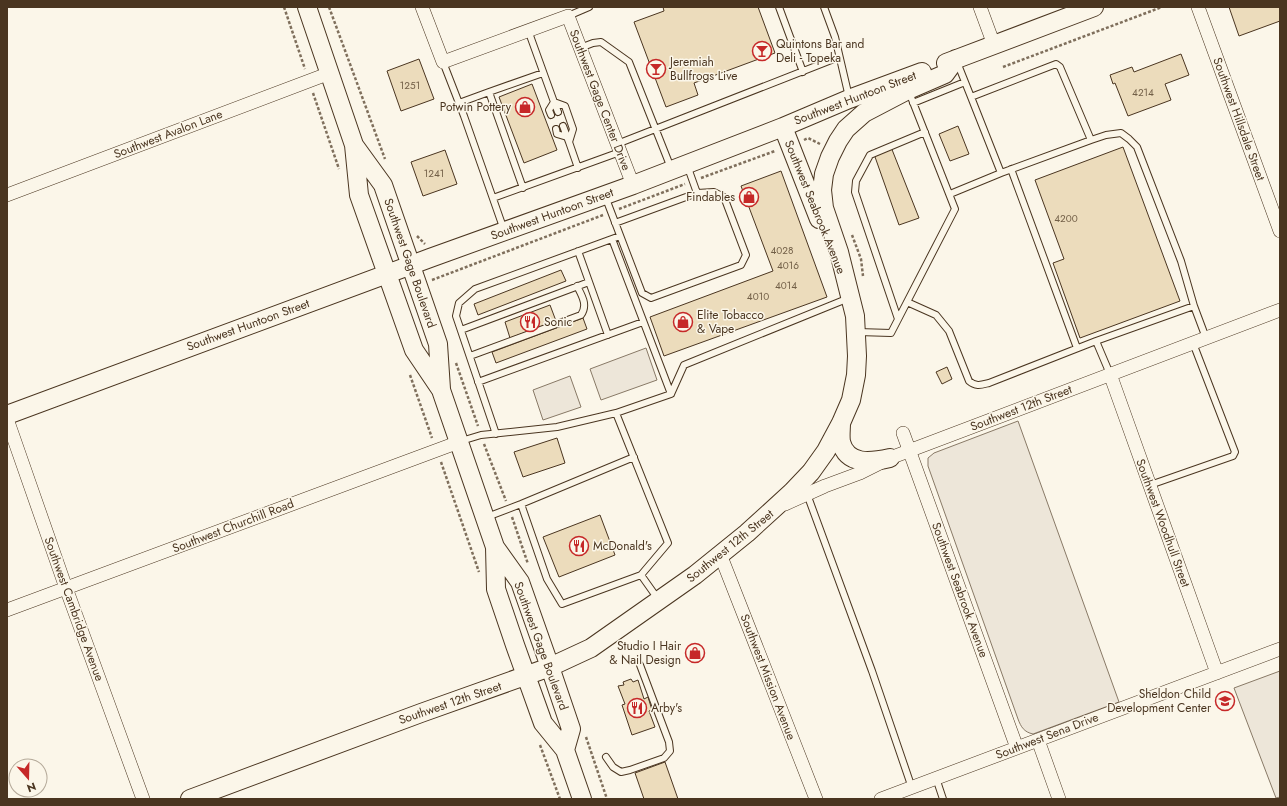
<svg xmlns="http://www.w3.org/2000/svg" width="1287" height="806" viewBox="0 0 1287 806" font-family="Jost,sans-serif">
<rect width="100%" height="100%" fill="#fbf6e9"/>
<path fill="#ede6d9" stroke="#887966" d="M646,348L657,380L601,400L590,369Z
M570,376L581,407L543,420L533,390Z
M1018,421L1119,702L1033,734C1024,732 1021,727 1018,719L928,466V458L934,453Z
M1280,671V797L1276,798L1234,688Z"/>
<path fill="#ecdcbc" stroke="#4a3520" d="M663,7H758L775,53L694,83L698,95L666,107L634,22L664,11Z
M1229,7H1280V21L1239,36Z
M1181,54L1189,75L1165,84L1171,100L1128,116L1115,83L1113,84L1110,75L1132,67L1134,72Z
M419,59L434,99L401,111L387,71Z
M532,84L557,150L524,163L499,97Z
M958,126L969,154L950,161L939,134Z
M891,147L919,218L899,225L874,154Z
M1123,147L1180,301L1080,338L1053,263L1064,259L1035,180Z
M445,150L457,184L423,196L411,162Z
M781,171L827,297L664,356L650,317L773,271L741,186Z
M561,270L566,281L478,315L474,304Z
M550,305L556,321L510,338L505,322Z
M583,318L587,329L496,363L492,352Z
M947,367L952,379L942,384L936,372Z
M557,438L565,463L523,477L514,452Z
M600,515L615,555L559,577L543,537Z
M631,679L633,682L638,680L644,699L648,697L652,710L649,711L655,727L632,735L622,705L625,704L618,686L624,685L623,682Z
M665,762L678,799H644L635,773Z"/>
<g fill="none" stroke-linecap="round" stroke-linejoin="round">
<g stroke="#4a3520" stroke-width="8">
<path id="service" d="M779,7L803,72
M824,7L835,37L849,97
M568,16L589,7
M528,30L554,102L549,110L551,115
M580,48L593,43L601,42L629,62L671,168
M443,62L464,116L504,230
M957,62L971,97L1056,64L1060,67L1091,140L1106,135L1121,133L1129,139L1137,147L1181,261L1194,306
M489,92L543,73
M554,102L565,106L573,129L569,142L578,168
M554,102L558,112
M459,103L489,92L523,188
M913,103L965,82
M563,126L569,142
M556,129L557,134L567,137
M617,144L839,57
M1011,169L1077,348
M1001,173L1091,140
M950,194L1001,173L971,97
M605,196L642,293L651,298L741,265L746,255L724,197L714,192L697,193L687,165
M493,198L620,152
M615,223L697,193
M612,239L671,394
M578,251L608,335
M907,302L936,315L949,331L969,381C976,387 981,385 989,383L1096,341L1110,374
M898,319L855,192L856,181L870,155L925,132
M461,330L589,282
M858,332L891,333L955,209L909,92
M1096,341L1194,306L1206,338
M470,356L581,315C588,305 582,296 577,286
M478,382L643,322
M496,434L456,316L459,303L475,289L620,236
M461,441L481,435L557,427L616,413
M1150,485L1233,456L1235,452L1193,343
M807,494L872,671L912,788
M521,504L547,579L562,604L641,575L668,543L616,413L671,394L684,365L849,298
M487,517L521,504L634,457
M641,575L658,599
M606,757L613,767L621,772L630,770L664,758L670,751L669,742L640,665
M936,778L943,799"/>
</g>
<g stroke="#4a3520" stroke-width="14">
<path id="minor" d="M422,7L443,62L568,16L633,185
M980,7L994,45
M1198,7L1280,231
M7,195L330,73
M1110,374L1217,673
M7,419L66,588L143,799
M903,433L1017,748
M785,504L825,486L860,473L890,458L1280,310
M720,554L816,799
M7,610L459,442
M1038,740L1059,799
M881,799L1280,649"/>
</g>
<g stroke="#4a3520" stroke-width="20">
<path id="secondary" d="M307,7L354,145L359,195L414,350L441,390L495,547L520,582L550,667L571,729L565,750
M946,63L1094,7
M783,127L819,219
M354,145L383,185L438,344L441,389
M7,415L430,258L633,185L783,127L849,99L922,72
M841,423C841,429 840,436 841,442C847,466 872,462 890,458
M495,547L496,589L515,645L543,723L565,750L582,799
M190,799L421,713L550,667L591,648L695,575L747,533L792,492L811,472L826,451L841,423L851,400L856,375L857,356L855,316L839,252L824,208L822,190L824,174L830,157L838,141L846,129L864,113L908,90L945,74L956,59"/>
</g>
<path stroke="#7f6f5c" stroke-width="2.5" stroke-dasharray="3 2" stroke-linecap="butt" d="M284,7L305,69
M329,7L385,159
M1003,67L1162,7
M313,93L339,169
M804,140L808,138L820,144
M701,178L775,151
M619,209L685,184
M852,235L861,259L863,276
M417,236L425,244
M432,280L603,215
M456,363L478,426
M410,375L432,438
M484,444L506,501
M441,462L479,572
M512,517L528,564
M586,737L607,799
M540,745L560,799"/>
<use href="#service" stroke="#fbf6e9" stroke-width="6"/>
<use href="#minor" stroke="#fbf6e9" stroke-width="13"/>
<use href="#secondary" stroke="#fbf6e9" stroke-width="18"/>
</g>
<defs>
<g id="bar-ring" transform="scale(1)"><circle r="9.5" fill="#fbf6e9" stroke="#c62828" stroke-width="1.5"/><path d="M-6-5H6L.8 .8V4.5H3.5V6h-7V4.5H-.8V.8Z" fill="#c62828"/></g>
<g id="shop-ring" transform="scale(1)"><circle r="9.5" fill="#fbf6e9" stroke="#c62828" stroke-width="1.5"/><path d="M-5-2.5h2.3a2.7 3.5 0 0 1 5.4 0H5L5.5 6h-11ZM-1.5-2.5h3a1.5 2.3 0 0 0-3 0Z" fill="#c62828"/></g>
<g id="restaurant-ring" transform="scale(1)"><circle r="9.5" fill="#fbf6e9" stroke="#c62828" stroke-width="1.5"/><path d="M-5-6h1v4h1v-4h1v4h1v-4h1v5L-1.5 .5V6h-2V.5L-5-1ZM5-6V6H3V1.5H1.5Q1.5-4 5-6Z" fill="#c62828"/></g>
<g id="school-ring" transform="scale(1)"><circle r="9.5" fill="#fbf6e9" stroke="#c62828" stroke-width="1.5"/><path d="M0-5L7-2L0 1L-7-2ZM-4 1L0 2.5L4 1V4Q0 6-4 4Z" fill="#c62828"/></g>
</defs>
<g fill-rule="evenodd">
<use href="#bar-ring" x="762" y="51"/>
<use href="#bar-ring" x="656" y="69"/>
<use href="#shop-ring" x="525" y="107"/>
<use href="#shop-ring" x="749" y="197"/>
<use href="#restaurant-ring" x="530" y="322"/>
<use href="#shop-ring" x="683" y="322"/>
<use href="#restaurant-ring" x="579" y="546"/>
<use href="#shop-ring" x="695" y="653"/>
<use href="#school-ring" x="1225" y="701"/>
<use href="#restaurant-ring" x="637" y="708"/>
</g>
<g text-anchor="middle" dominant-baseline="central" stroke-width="3" stroke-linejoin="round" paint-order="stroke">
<g font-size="10" fill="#725f47">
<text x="410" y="85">1251</text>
<text x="1143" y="92">4214</text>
<text x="434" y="173">1241</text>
<text x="1066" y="218">4200</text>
<text x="782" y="250">4028</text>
<text x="788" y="265">4016</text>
<text x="786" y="285">4014</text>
<text x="758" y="296">4010</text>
</g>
<g font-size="12" fill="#4a3520" stroke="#fbf6e9" text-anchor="start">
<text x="776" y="44">Quintons Bar and<tspan x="776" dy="14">Deli - Topeka</tspan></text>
<text x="670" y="62">Jeremiah<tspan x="670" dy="14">Bullfrogs Live</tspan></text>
<text x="511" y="107" text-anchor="end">Potwin Pottery</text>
<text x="735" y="197" text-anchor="end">Findables</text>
<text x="697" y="315">Elite Tobacco<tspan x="697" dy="14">&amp; Vape</tspan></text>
<text x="544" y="322">Sonic</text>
<text x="593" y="546">McDonald's</text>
<text x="681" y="646" text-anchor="end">Studio I Hair<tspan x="681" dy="14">&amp; Nail Design</tspan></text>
<text x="1211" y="694" text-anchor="end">Sheldon Child<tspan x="1211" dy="14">Development Center</tspan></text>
<text x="651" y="708">Arby's</text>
</g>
<g font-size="12" fill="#4a3520" stroke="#fbf6e9">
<text transform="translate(855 98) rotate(-21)">Southwest Huntoon Street</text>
<text transform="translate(600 100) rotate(69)">Southwest Gage Center Drive</text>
<text transform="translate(1239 119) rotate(70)">Southwest Hillsdale Street</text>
<text transform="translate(168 134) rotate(-21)">Southwest Avalon Lane</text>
<text transform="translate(815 207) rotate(68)">Southwest Seabrook Avenue</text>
<text transform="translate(552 214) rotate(-20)">Southwest Huntoon Street</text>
<text transform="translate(410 263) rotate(71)">Southwest Gage Boulevard</text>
<text transform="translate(248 325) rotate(-20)">Southwest Huntoon Street</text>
<text transform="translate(1021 408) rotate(-21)">Southwest 12th Street</text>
<text transform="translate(1163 523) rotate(70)">Southwest Woodhull Street</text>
<text transform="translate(233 526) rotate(-21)">Southwest Churchill Road</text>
<text transform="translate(730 546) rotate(-39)">Southwest 12th Street</text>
<text transform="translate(960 590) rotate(70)">Southwest Seabrook Avenue</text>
<text transform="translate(74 609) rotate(70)">Southwest Cambridge Avenue</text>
<text transform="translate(541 646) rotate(70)">Southwest Gage Boulevard</text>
<text transform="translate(768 677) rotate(69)">Southwest Mission Avenue</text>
<text transform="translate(450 703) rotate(-19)">Southwest 12th Street</text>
<text transform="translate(1047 736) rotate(-21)">Southwest Sena Drive</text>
</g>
</g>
<rect width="1287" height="806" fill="none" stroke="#4a3520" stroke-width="16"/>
<g transform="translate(28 778) rotate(160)"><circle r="19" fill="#fbf6e9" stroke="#b4a999"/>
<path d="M0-3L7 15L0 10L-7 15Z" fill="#c62828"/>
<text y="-6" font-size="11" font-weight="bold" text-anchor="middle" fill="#4a3520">N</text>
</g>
</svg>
